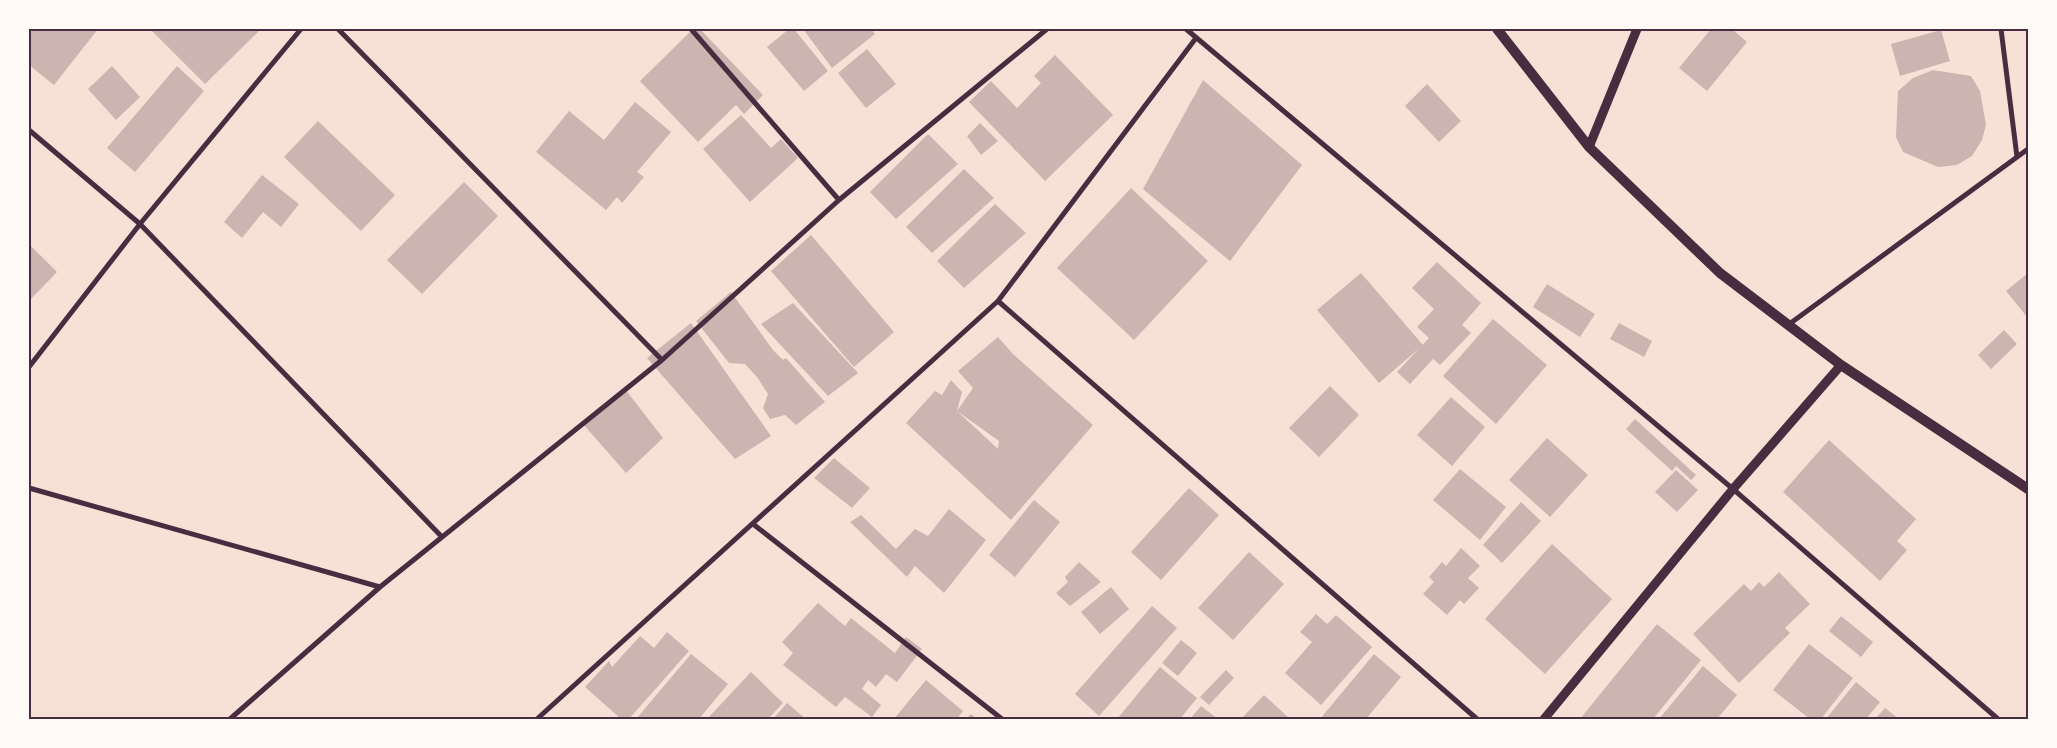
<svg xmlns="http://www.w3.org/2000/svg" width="2057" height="748" viewBox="0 0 2057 748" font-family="'Work Sans',sans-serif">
<rect width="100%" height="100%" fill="#f7e1d7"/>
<path fill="#ccb4b1" d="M29,29H98L54,85L29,65Z
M150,29H261L205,84Z
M693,29H700L763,95L744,114L736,105L698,142L640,81Z
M789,29H794L828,71L804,91L767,47Z
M803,29H871L875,34L832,68Z
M1711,29H1732L1747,42L1707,91L1679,68Z
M1941,30L1950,61L1900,76L1891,44Z
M867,49L896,84L866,108L838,73Z
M1055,55L1113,115L1045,181L969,102L991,81L1017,108L1041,83L1034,76Z
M112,66L140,97L116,120L88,89Z
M177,66L204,91L135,172L107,148Z
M1933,70L1971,76L1980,91L1986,125L1982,140L1972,156L1957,165L1938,167L1903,152L1896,137L1898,91L1913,78Z
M1203,80L1302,165L1230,261L1143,189Z
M1427,84L1461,121L1439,142L1405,106Z
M635,102L671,132L637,172L644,177L622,203L617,197L606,210L536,152L569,111L604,140Z
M741,115L771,148L781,139L798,158L750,202L703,149Z
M318,121L395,195L361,231L284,157Z
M980,123L998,141L981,155L967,136Z
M928,134L958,164L896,219L870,192Z
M964,169L994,198L932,253L906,227Z
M262,175L299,204L281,227L263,212L242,238L224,222Z
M464,182L498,216L422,294L387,260Z
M1131,188L1208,261L1134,340L1057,268Z
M995,204L1026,233L964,288L937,261Z
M811,235L894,332L854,367L771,271Z
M29,244L57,272L29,301Z
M1437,262L1481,303L1462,325L1471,333L1440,365L1433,359L1410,384L1397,372L1429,338L1417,327L1434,309L1412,288Z
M1361,273L1423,345L1379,383L1317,310Z
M2028,273V318L2006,291Z
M1547,284L1595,314L1580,337L1533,307Z
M731,292L773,350L783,360L786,358L825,402L796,425L785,415L770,419L763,408L768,394L757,377L745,364L729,363L696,321Z
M793,303L858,373L828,396L761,324Z
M1493,319L1547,365L1496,424L1443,376Z
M691,323L771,436L735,459L647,358Z
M1619,323L1652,341L1644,357L1610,339Z
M2004,330L2017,344L1991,369L1978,355Z
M998,337L1013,354L1093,425L1011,520L906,423L935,391L942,395L951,380L962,392L957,411L998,449L999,441L957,411L973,388L958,371Z
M1330,386L1359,415L1319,457L1289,428Z
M625,389L663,438L626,473L583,424Z
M1451,397L1485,427L1452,466L1417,435Z
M1635,419L1696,475L1691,480L1676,466L1672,471L1626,429Z
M1547,438L1588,475L1550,517L1509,480Z
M1829,440L1916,519L1897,541L1907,550L1880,581L1783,492Z
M834,458L870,488L852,508L814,478Z
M1460,469L1506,507L1480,540L1433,500Z
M1676,470L1698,490L1677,512L1655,492Z
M1189,488L1219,515L1161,580L1131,552Z
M1034,500L1060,522L1015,577L989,555Z
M1521,502L1541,521L1502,563L1483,545Z
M949,509L986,540L944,593L915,566L907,577L850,522L861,515L896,549L915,529L928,536Z
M1552,544L1612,599L1545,674L1485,619Z
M1461,548L1480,566L1468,578L1479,588L1464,604L1460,600L1447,615L1423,594L1434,582L1429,577L1442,562L1446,566Z
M1249,552L1284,584L1233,640L1198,608Z
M1079,562L1101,582L1070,606L1056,593L1068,582L1065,577Z
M1779,572L1810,604L1785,628L1790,633L1739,683L1693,634L1744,584L1751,591L1759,582L1764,587Z
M1111,587L1129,609L1100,634L1081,612Z
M818,603L845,626L851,618L895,653L906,637L922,649L897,682L886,674L876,687L868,680L862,689L881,705L872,717L845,697L836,707L783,665L793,653L782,642Z
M1152,606L1177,628L1099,716L1075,694Z
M1316,614L1327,624L1336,615L1372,647L1321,705L1285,673L1312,642L1300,632Z
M1841,616L1873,642L1861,657L1829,631Z
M1657,624L1701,660L1653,719H1580Z
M667,632L689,651L629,719H621L585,687L609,661L612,667L640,636L654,648Z
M1181,640L1197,653L1178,676L1162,663Z
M1809,644L1853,678L1821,719H1810L1773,690Z
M691,654L728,684L699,719H636Z
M1374,654L1401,677L1366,719H1320Z
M1703,666L1737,695L1717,719H1659Z
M1160,667L1197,698L1180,719H1117Z
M1226,670L1234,678L1209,705L1200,697Z
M751,672L783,703L768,719H707Z
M926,680L963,711L957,719H894Z
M1856,682L1880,702L1866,719H1826Z
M1264,695L1290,719H1241Z
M787,703L806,719H773Z
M1201,706L1218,719H1190Z
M1885,708L1899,719H1875Z
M971,714L977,719H966Z"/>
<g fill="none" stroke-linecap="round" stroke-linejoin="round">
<path stroke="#4a2c40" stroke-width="5" d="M338,29L662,360
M691,29L839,200
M1186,29L1733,489L1998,719
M2001,29L2017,157
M29,130L140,224L442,537
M998,301L1477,719
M1788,325L2028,149
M29,367L140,224L301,29
M29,488L380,587
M753,524L1002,719
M230,719L380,587L662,360L839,200L1047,29
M537,719L998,301L1196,38"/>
<path stroke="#4a2c40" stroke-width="9" d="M1589,147L1637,29
M1544,719L1733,489L1841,365"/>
<path stroke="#4a2c40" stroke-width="10" d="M1497,29L1589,147L1720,273L1841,365L2028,489"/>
</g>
<rect width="2057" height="748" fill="none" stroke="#fffaf5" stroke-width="60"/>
<rect x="30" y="30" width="1997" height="688" fill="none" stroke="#4a2c40" stroke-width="2"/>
</svg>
